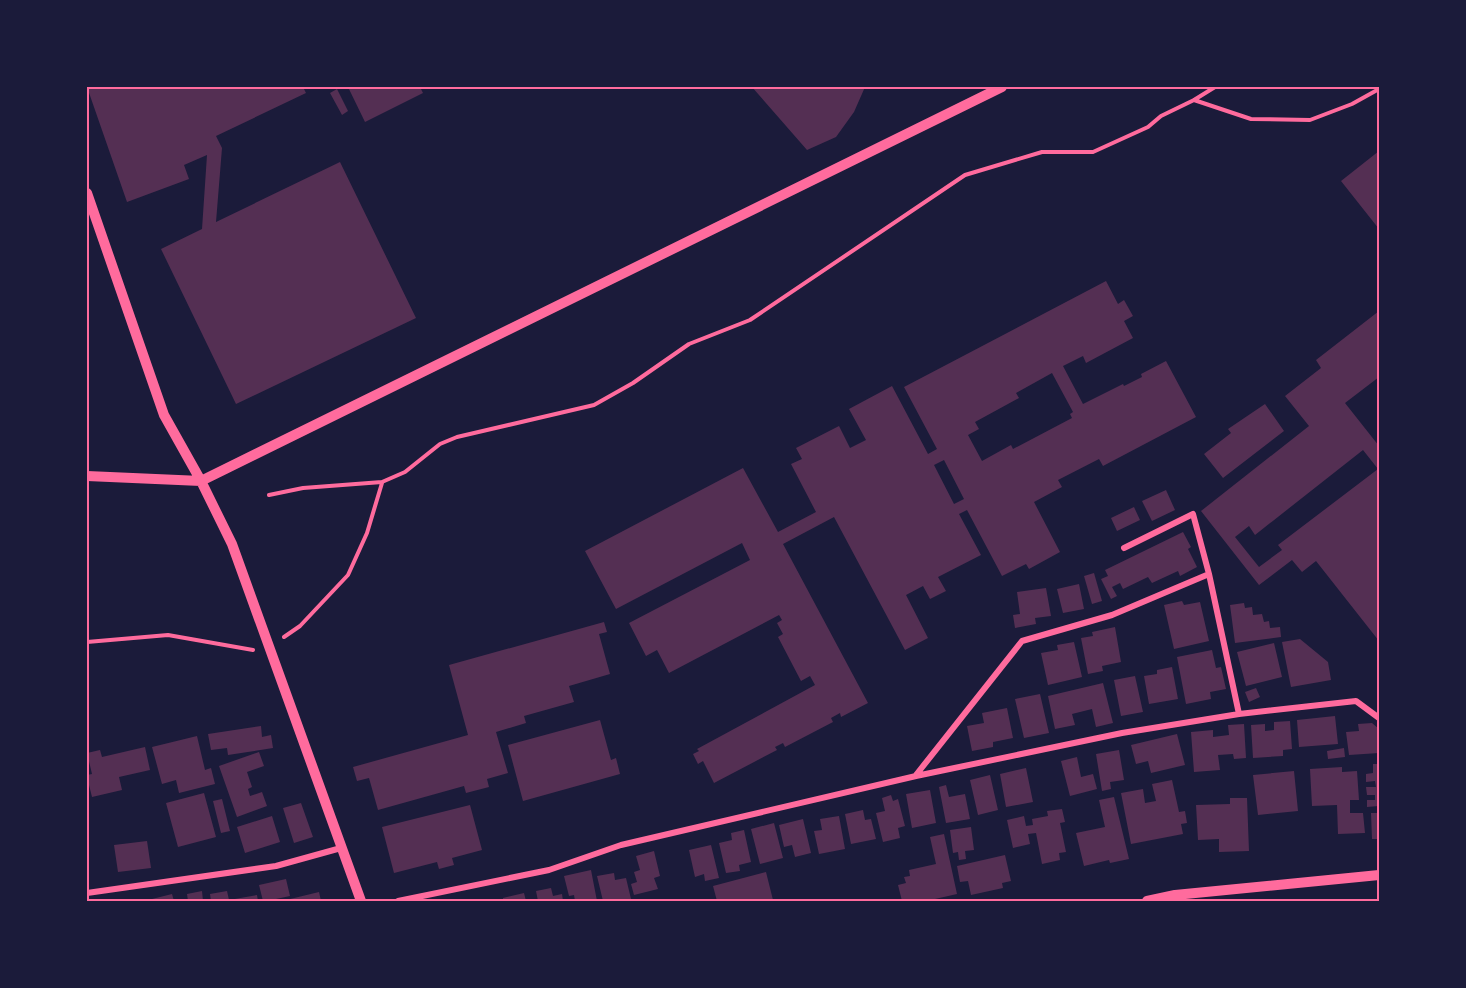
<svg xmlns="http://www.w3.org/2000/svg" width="1466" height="988" viewBox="0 0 1466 988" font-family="Raleway,sans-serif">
<rect width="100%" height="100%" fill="#1b1b3a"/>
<path fill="#542f53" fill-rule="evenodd" d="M87,87H303L306,93L216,136L222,148L216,222L340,162L416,318L236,404L161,249L202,229L207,155L184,165L189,179L127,202Z
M348,87H420L423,93L365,122Z
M752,87H865L854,112L836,137L807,150Z
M337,89L348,111L342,115L330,93Z
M1379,151V229L1341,181Z
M1106,281L1118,304L1124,300L1133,316L1124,321L1133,338L1086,363L1083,356L1063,366L1083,404L1123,384L1124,386L1142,377L1141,374L1166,361L1196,417L1103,466L1099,459L1058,480L1062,487L1034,502L1060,552L1029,569L1026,564L1002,576L967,510L959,514L981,555L938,577L946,591L930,599L923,586L906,595L928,638L905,650L834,517L783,544L868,703L841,717L840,713L831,718L833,722L785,747L783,743L775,747L777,750L714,783L703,761L698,764L693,754L699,751L697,749L815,685L810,676L801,681L778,637L783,634L777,623L782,620L779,615L669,673L657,650L646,656L629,623L750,560L742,543L616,609L585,551L743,468L778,532L816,512L791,464L802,459L796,448L839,426L850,448L866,440L849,409L892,386L928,454L937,449L904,387ZM1052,373L1073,412L1070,414L1072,418L1013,449L1011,445L982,461L968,435L979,429L975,422L1019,398L1016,393ZM944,460L964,499L954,504L934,465Z
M1379,311V377L1345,403L1379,446V641L1316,561L1302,572L1292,560L1259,585L1201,511L1309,426L1285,396L1321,368L1316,360ZM1363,450L1378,469L1278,545L1282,550L1259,567L1235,537L1249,526L1255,535Z
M1265,404L1284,431L1223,478L1204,454L1231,433L1228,429Z
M1166,490L1175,510L1152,521L1142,501Z
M1134,507L1140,520L1117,531L1111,518Z
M1183,532L1191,547L1188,549L1197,567L1180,576L1178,571L1152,583L1148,577L1123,589L1120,583L1112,587L1117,596L1111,599L1101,579L1108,576L1105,570Z
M1094,573L1102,601L1092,604L1084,576Z
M1079,584L1084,609L1063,613L1057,589Z
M1046,588L1051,616L1035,618L1036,624L1015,628L1013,615L1020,614L1017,592Z
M1182,601L1184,605L1200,602L1209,641L1174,649L1164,605Z
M1244,603L1245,608L1252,607L1253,615L1262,614L1264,622L1269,621L1270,628L1280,627L1281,637L1235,643L1230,605Z
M604,622L607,632L599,634L610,674L569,686L574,702L524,716L526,723L496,732L508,773L487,779L489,787L466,793L464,786L378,810L369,778L357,781L353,767L468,735L449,665Z
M1115,627L1121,662L1102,666L1103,671L1088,674L1081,638L1093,636L1092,632Z
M1300,639L1328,662L1331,680L1291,687L1282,642Z
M1074,642L1082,677L1048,685L1041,653L1058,650L1057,645Z
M1274,643L1282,677L1246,686L1237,652Z
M1212,650L1216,668L1221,667L1226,689L1210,692L1211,699L1186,704L1177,657Z
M1172,667L1178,699L1149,704L1144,676L1157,674V670Z
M1135,676L1143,712L1121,716L1114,680Z
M1103,683L1113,723L1096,727L1092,709L1072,714L1075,725L1055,729L1048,696Z
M1256,688L1260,697L1249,702L1245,692Z
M1040,694L1049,733L1024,738L1015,699Z
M1007,708L1013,738L993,742V747L972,751L967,726L984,723L982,713Z
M1335,716L1338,744L1299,747L1297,720Z
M600,720L611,760L616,758L620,774L523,801L508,745Z
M1290,721L1292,749L1283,750V756L1253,758L1251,725L1265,724V731L1274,730V722Z
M1372,723L1379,729V753L1349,755L1346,732L1359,731L1358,724Z
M1244,724L1246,758L1234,759L1233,754L1218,755L1220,770L1194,772L1191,732L1213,730V737L1229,735L1228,725Z
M261,726L262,737L271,735L273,748L228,755L227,748L211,750L208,734Z
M1177,734L1185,765L1151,773L1148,761L1136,764L1131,745Z
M197,736L205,770L211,768L215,784L179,793L176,780L162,784L152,747Z
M145,747L150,770L119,777L122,790L92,797L87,777V775L92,774L87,753L100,750L102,757Z
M1344,748L1345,757L1328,759L1327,751Z
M1119,750L1124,780L1110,782L1111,789L1102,791L1096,754Z
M259,752L264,766L247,772L252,787L248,789L250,796L262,792L267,806L237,817L219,766Z
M1077,757L1081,777L1093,774L1097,789L1070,796L1061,761Z
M1373,764H1379V806L1367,807V800H1375V795H1367L1366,787H1376L1375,781L1366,782V774L1373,773Z
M1342,767V772L1357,771L1359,800H1350V813H1363L1365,833L1338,834L1337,805L1312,806L1310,769Z
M1026,768L1033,802L1006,807L1000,774Z
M1294,771L1298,811L1258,815L1253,775Z
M990,775L998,810L978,815L970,780Z
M1172,780L1179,812L1185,811L1187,823L1181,824L1183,834L1131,844L1121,793L1143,789L1145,803L1156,801L1152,784Z
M946,785L949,797L965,794L970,819L946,823L939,787Z
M930,790L936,823L912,828L906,794Z
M204,793L216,837L178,847L166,803Z
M891,795L893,801L898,799L905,826L898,828L900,838L883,842L876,813L885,811L882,798Z
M1114,797L1129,859L1110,863L1109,860L1084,866L1076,833L1105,827L1099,800Z
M1230,798H1247L1249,851L1219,852V839L1198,840L1196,805L1230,804Z
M222,799L230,831L221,833L213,801Z
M301,803L313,837L294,843L283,808Z
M470,805L482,850L452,858L454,865L439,869L437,862L394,873L382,827Z
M1062,809L1065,822L1060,823L1066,852L1059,853L1060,860L1042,864L1036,833L1028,834L1030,844L1013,848L1007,820L1024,816L1026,826L1033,825L1032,819L1048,816L1047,811Z
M863,810L865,820L871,819L876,839L851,844L845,814Z
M1371,813H1379V839H1372Z
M272,816L280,842L245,853L237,827Z
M839,816L845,849L819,854L814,831L822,830L820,819Z
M803,819L811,853L795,857L792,845L784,847L779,825Z
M774,823L783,858L760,864L751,829Z
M971,827L974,850L965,851L966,859L959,860L958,852L953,853L950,830Z
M744,830L751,862L739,865L740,871L726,873L719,843L732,840L731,833Z
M944,834L957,894L935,899L936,901H902L898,885L906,883L904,877L910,876L909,870L936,864L930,837Z
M147,841L151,868L118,872L114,845Z
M711,845L719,878L705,881L704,874L695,877L689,850Z
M654,851L660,876L654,878L658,889L634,895L631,884L637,882L634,872L640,870L636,856Z
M1005,855L1011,881L1002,883L1003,888L971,895L968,881L960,882L957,866Z
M591,870L597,901H575L574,895L569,896L564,876Z
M766,872L773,900L717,901L713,886Z
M614,873L615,880L626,878L631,899L603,901L597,876Z
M286,879L290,896L276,899V901H263L259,885Z
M551,888L553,896L562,894L563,901H538L536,891Z
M202,891L203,901H188L187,894Z
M227,891L229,900L257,895L258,901H211L210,894Z
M319,892L321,901H286V900Z
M524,893L526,901H503V898Z
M172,894L174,901H149L148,900Z"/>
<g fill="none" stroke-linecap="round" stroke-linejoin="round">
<path stroke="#ff6b9d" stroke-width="4" d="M1194,100L1251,119L1310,120L1352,104L1379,89
M269,495L303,488L382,482L405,472L440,444L457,437L594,405L633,383L689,344L750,320L965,175L1042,152H1093L1148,127L1161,116L1194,100L1215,87
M284,637L300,626L348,575L367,533L382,483
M87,642L168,635L253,650"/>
<path stroke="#ff6b9d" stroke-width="6" d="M1124,548L1193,514L1209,574
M916,775L1022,641L1112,615L1209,574L1239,714
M87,893L276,866L341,848
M398,901L549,870L621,845L916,776L1122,733L1239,714L1356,701L1379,718"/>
<path stroke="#ff6b9d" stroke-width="10" d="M87,193L164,415L201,481L232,544L361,901
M87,476L201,481L1002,87
M1147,901L1175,895L1379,875"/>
</g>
<rect width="1466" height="988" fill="none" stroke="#1b1b3a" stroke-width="177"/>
<rect x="88" y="88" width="1290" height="812" fill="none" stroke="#ff6b9d" stroke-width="2"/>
</svg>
